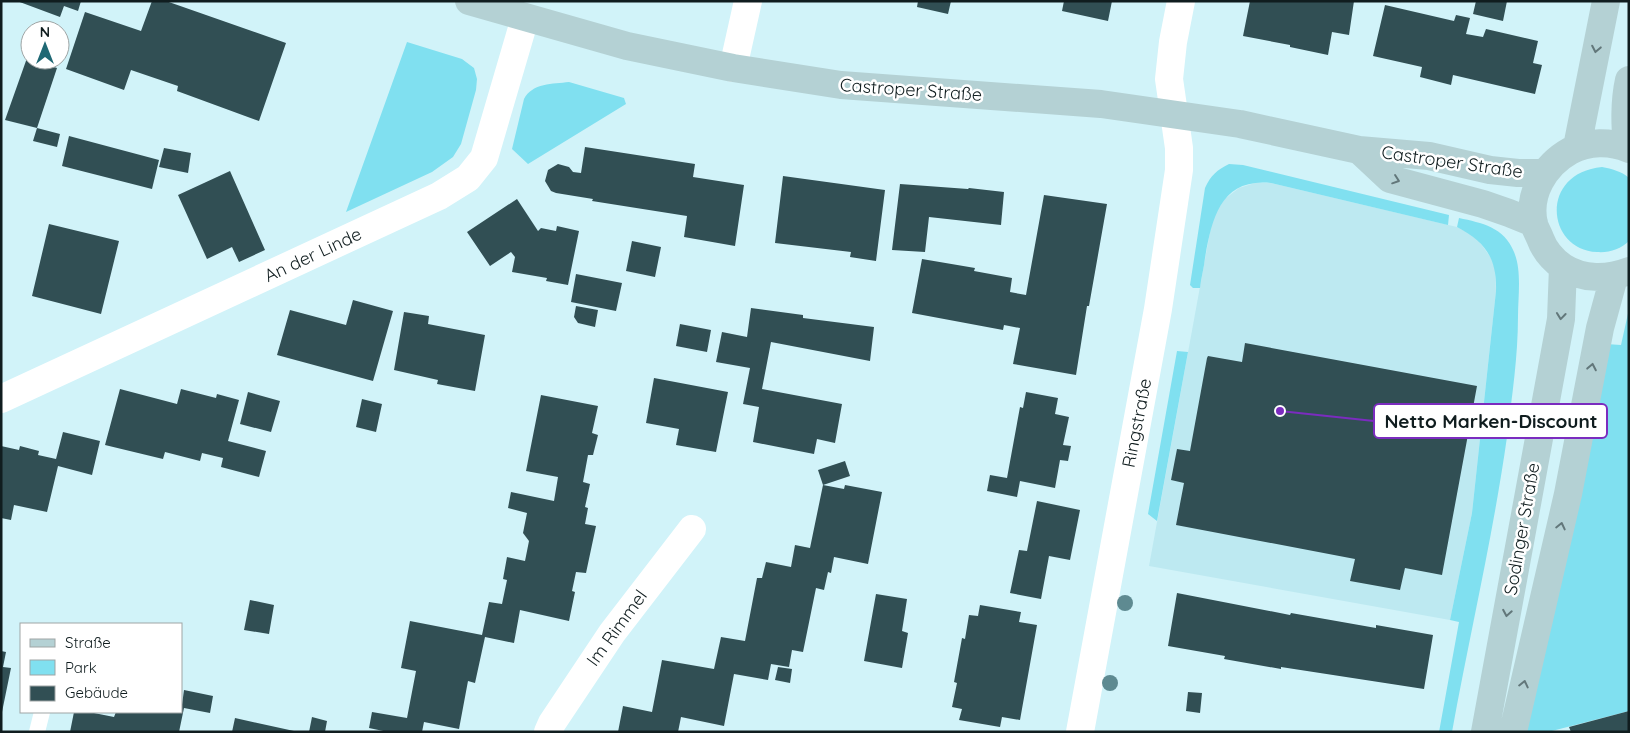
<svg xmlns="http://www.w3.org/2000/svg" width="1630" height="733" font-family="Quicksand,sans-serif">
	<style>
		.built { fill: #bde9f1 }
		.green { fill: #80e0f0 }
		.building { fill: #314f54 }
		.lines { fill: none; stroke-linecap: round; stroke-linejoin: round }
		.service { stroke: #fff; stroke-width: 16 }
		.minor { stroke: #fff; stroke-width: 28 }
		.secondary { stroke: #b4d1d4; stroke-width: 28 }
		.tree { fill: #5e8a91 }
		.oneway { stroke: #62777a }
		.labels { text-anchor: middle; stroke-width: 5; stroke-linejoin: round; paint-order: stroke }
		.street-label { font-size: 18px; fill: #101d1f; stroke: #fff }
		.leader { fill: none; stroke: #7b2cbf; stroke-width: 2 }
		.callout-dot { fill: #7b2cbf; stroke: #fff; stroke-width: 2 }
		.callout { fill: #fff; stroke: #7b2cbf; stroke-width: 2 }
		.callout-label { font-size: 19px; text-anchor: middle; font-weight: bold; fill: #101d1f }
	</style>
	<rect width="100%" height="100%" fill="#d1f3f9"/>
	<path class="built" d="M1255 183H1271L1457 227 1471 234 1479 241 1491 258 1495 269 1496 291 1472 513 1450 620 1149 566 1212 221 1219 206 1226 198 1239 188Z"/>
	<path class="green" d="M407 42 462 59 474 68 477 79 476 90 461 144 453 157 432 172 346 212Z
		M569 82 624 98 626 104 528 164 512 149 524 99C532 83 553 84 569 82Z
		M1229 164 1243 165 1449 215 1448 225 1271 183C1221 178 1212 218 1205 258 1204 268 1201 278 1200 288H1193L1190 285 1205 188C1211 175 1217 170 1229 164Z
		M1602 167C1612 169 1621 171 1629 178V241C1621 249 1609 253 1597 252 1546 250 1539 173 1602 167Z
		M1459 218C1482 223 1504 227 1514 252 1522 271 1518 296 1518 316 1518 357 1512 396 1507 437 1493 536 1470 633 1452 732H1439L1459 622 1450 620 1472 513 1496 291C1497 259 1486 242 1457 227Z
		M1629 309V711L1548 732H1519L1606 344 1621 345Z
		M1177 351 1188 352 1157 521 1148 514Z"/>
	<path class="building" d="M17 1H81L78 11 64 6 60 17Z
		M152 1H166L286 43 259 121 177 91 178 86 131 70 124 90 66 69 85 12 141 31Z
		M918 1H951L948 14 917 7Z
		M1064 1H1112L1108 21 1062 11Z
		M1250 1H1354L1349 35 1332 32 1328 55 1290 47V45L1243 36Z
		M1476 1H1507L1503 21 1473 14Z
		M1385 5 1454 21 1456 15 1470 18 1466 34 1483 37 1486 29 1538 41 1533 63 1542 65 1535 94 1453 75 1451 85 1420 77 1422 67 1373 56Z
		M27 58 57 68 37 128 5 120Z
		M37 128 60 134 57 147 33 141Z
		M69 136 159 160 152 189 62 166Z
		M585 147 695 164 693 177 744 185 735 246 684 237 687 216 592 201 593 199 556 193 551 191 545 181 548 170 558 164 569 167 573 172 581 173Z
		M164 148 191 153 188 173 159 167Z
		M230 171 265 250 239 262 232 247 207 259 178 195Z
		M783 176 885 190 876 261 850 257 851 252 775 243Z
		M900 184 968 189 969 188 1004 192 1001 225 929 217 925 252 892 250Z
		M1044 195 1107 204 1089 306H1087L1076 375 1013 364 1020 328 1004 325 1003 330 912 313 922 259 975 268 974 271 1012 278 1010 292 1026 295Z
		M517 199 538 231 541 228 556 231 557 226 579 231 568 285 546 281 547 278 512 272 515 257 511 252 490 266 467 232Z
		M49 224 119 241 101 314 32 296Z
		M632 241 661 247 655 277 626 271Z
		M576 274 622 283 616 311 571 302Z
		M353 300 393 311 373 381 277 355 290 310 346 325Z
		M576 306 598 310 595 327 578 323 574 317Z
		M751 308 803 315V318L874 327 870 361 771 342 762 389 842 404 835 443 817 439 814 454 753 442 759 407 743 404 750 368 716 362 722 332 747 337Z
		M404 312 429 316 428 324 485 335 475 391 437 384 438 380 394 370Z
		M680 324 711 330 707 352 676 346Z
		M1245 343 1477 386 1442 575 1405 568 1400 590 1350 581 1355 559 1176 525 1184 483 1171 480 1177 449 1190 451 1207 358 1208 356 1242 362Z
		M654 378 728 392 716 452 676 445 679 429 646 423Z
		M120 389 177 404 181 389 216 398 217 394 239 400 228 441 266 451 259 477 221 467 223 458 202 453 200 461 165 452 163 459 105 445Z
		M248 392 280 401 271 432 240 424Z
		M1026 392 1058 398 1055 414 1069 417 1063 445 1071 446 1068 461 1060 460 1055 488 1020 481 1017 497 987 491 990 475 1007 478 1020 407 1023 408Z
		M541 395 598 406 592 433 598 435 593 455H588L583 482 590 484 585 507 588 508 585 524 596 526 586 573 576 572 572 591 575 592 569 621 520 610 514 643 485 637 475 683 468 681 459 729 424 722 422 732H388L369 728 372 712 407 718 416 671 401 668 410 621 482 635 489 602 502 604 507 580 503 579 507 557 525 561 529 541 523 533 527 513 508 508 511 492 554 501 558 477 526 471Z
		M362 399 382 404 376 432 356 427Z
		M63 432 100 441 92 475 58 466 47 512 14 505 11 520 1 518V446L19 450 20 446 39 451 38 455 56 459Z
		M845 461 850 476 823 485 818 470Z
		M823 485 844 489 845 485 882 492 868 564 834 557 831 573 828 572 824 590 816 588 803 652 792 650 789 667 771 664 768 680 734 674 724 726 681 717 678 732H618L623 706 652 712 662 660 714 669 721 637 745 641 757 578H762L766 562 791 567 795 545 810 548Z
		M1037 501 1080 510 1070 560 1049 556 1041 599 1010 593 1019 550 1027 551Z
		M1177 593 1290 615 1291 613 1376 628V625L1433 635 1424 689 1281 667V669L1224 659 1225 656 1168 646Z
		M876 594 907 599 902 631 908 633 902 668 864 661Z
		M250 600 274 605 269 634 244 630Z
		M980 605 1021 612 1019 622 1037 625 1020 720 1002 717 1000 727 959 720 962 709 952 707 957 683 954 682 962 638 965 639 969 615 978 616Z
		M1 651 6 652 3 667 11 668 2 712Z
		M778 667 792 669 790 683 775 680Z
		M184 690 213 696 210 713 184 708 179 732H70L74 712H89L114 717 116 712H181Z
		M1188 692 1202 693 1200 713 1186 711Z
		M1629 711V732H1571L1569 727Z
		M312 717 327 721 325 732H309Z
		M235 718 294 731V732H232Z"/>
	<g class="lines">
		<path class="service" d="M37 732 42 712"/>
		<path class="minor" d="M733 68 748 1
			M1 399 439 196 468 178 484 158 525 18
			M548 732 552 723 612 633 692 529
			M1080 732 1158 309 1179 170V148L1169 79 1173 42 1181 1"/>
		<path class="secondary" d="M469 1 627 46 733 68 841 85 1101 104 1240 124 1359 150 1429 156 1490 170 1518 173H1544
			M1577 147 1606 1
			M1627 148C1625 125 1624 103 1629 80
			M1629 149C1611 141 1588 141 1570 151 1545 165 1527 194 1534 224 1535 228 1538 233 1540 238 1544 249 1553 260 1563 267 1583 280 1608 279 1629 271
			M1359 150 1390 179 1483 204 1509 213 1534 223
			M1485 732 1561 319 1563 267
			M1513 732 1568 494 1600 328 1614 277"/>
	</g>
	<g class="tree">
		<circle cx="1125" cy="603" r="8"/>
		<circle cx="1110" cy="683" r="8"/>
	</g>
	<defs><path id="oneway-chevron" d="M-2-3.5L2.5 0L-2 3.5" fill="none" stroke-width="1.6" stroke-linecap="round" stroke-linejoin="round" transform="scale(1.25)"/></defs>
	<g class="oneway">
		<use href="#oneway-chevron" transform="translate(1596 49) rotate(101)"/>
		<use href="#oneway-chevron" transform="translate(1396 180) rotate(19)"/>
		<use href="#oneway-chevron" transform="translate(1561 316) rotate(96)"/>
		<use href="#oneway-chevron" transform="translate(1592 367) rotate(-79)"/>
		<use href="#oneway-chevron" transform="translate(1561 526) rotate(-77)"/>
		<use href="#oneway-chevron" transform="translate(1507 613) rotate(100)"/>
		<use href="#oneway-chevron" transform="translate(1524 684) rotate(-77)"/>
	</g>
	<g class="labels">
		<g class="street-label">
			<text transform="translate(911 90) rotate(4)" y="6">Castroper Straße</text>
			<text transform="translate(1452 162) rotate(8)" y="6">Castroper Straße</text>
			<text transform="translate(313 255) rotate(-25)" y="6">An der Linde</text>
			<text transform="translate(1137 423) rotate(-79)" y="6">Ringstraße</text>
			<text transform="translate(1522 529) rotate(-80)" y="6">Sodinger Straße</text>
			<text transform="translate(617 628) rotate(-54)" y="6">Im Rimmel</text>
		</g>
	</g>
	<path class="leader" d="M1280 411L1374 421"/>
	<circle class="callout-dot" cx="1280" cy="411" r="5"/>
	<rect class="callout" x="1374" y="404" width="233" height="34" rx="5"/>
	<g class="callout-label">
		<text x="1491" y="428">Netto Marken-Discount</text>
	</g>
	<rect width="1630" height="733" fill="none" stroke="#101d1f" stroke-width="5"/>
	<rect x="20" y="623" width="162" height="90" fill="#ffffff" stroke="#9fa5a5"/>
	<rect x="30" y="639" width="25" height="8" fill="#b4d1d4" stroke="#9fa5a5"/>
	<text x="65" y="648" font-size="15" fill="#101d1f">Straße</text>
	<rect x="30" y="660" width="25" height="15" fill="#80e0f0" stroke="#9fa5a5"/>
	<text x="65" y="673" font-size="15" fill="#101d1f">Park</text>
	<rect x="30" y="686" width="25" height="15" fill="#314f54" stroke="#9fa5a5"/>
	<text x="65" y="698" font-size="15" fill="#101d1f">Gebäude</text>
	<g transform="translate(45 45)"><circle r="24" fill="#ffffff" stroke="#9fa5a5"/>
	<path d="M0-4L9 19L0 12L-9 19Z" fill="#1f6874"/>
	<text y="-8" font-size="14" font-weight="bold" text-anchor="middle" fill="#101d1f">N</text>
	</g>
</svg>
